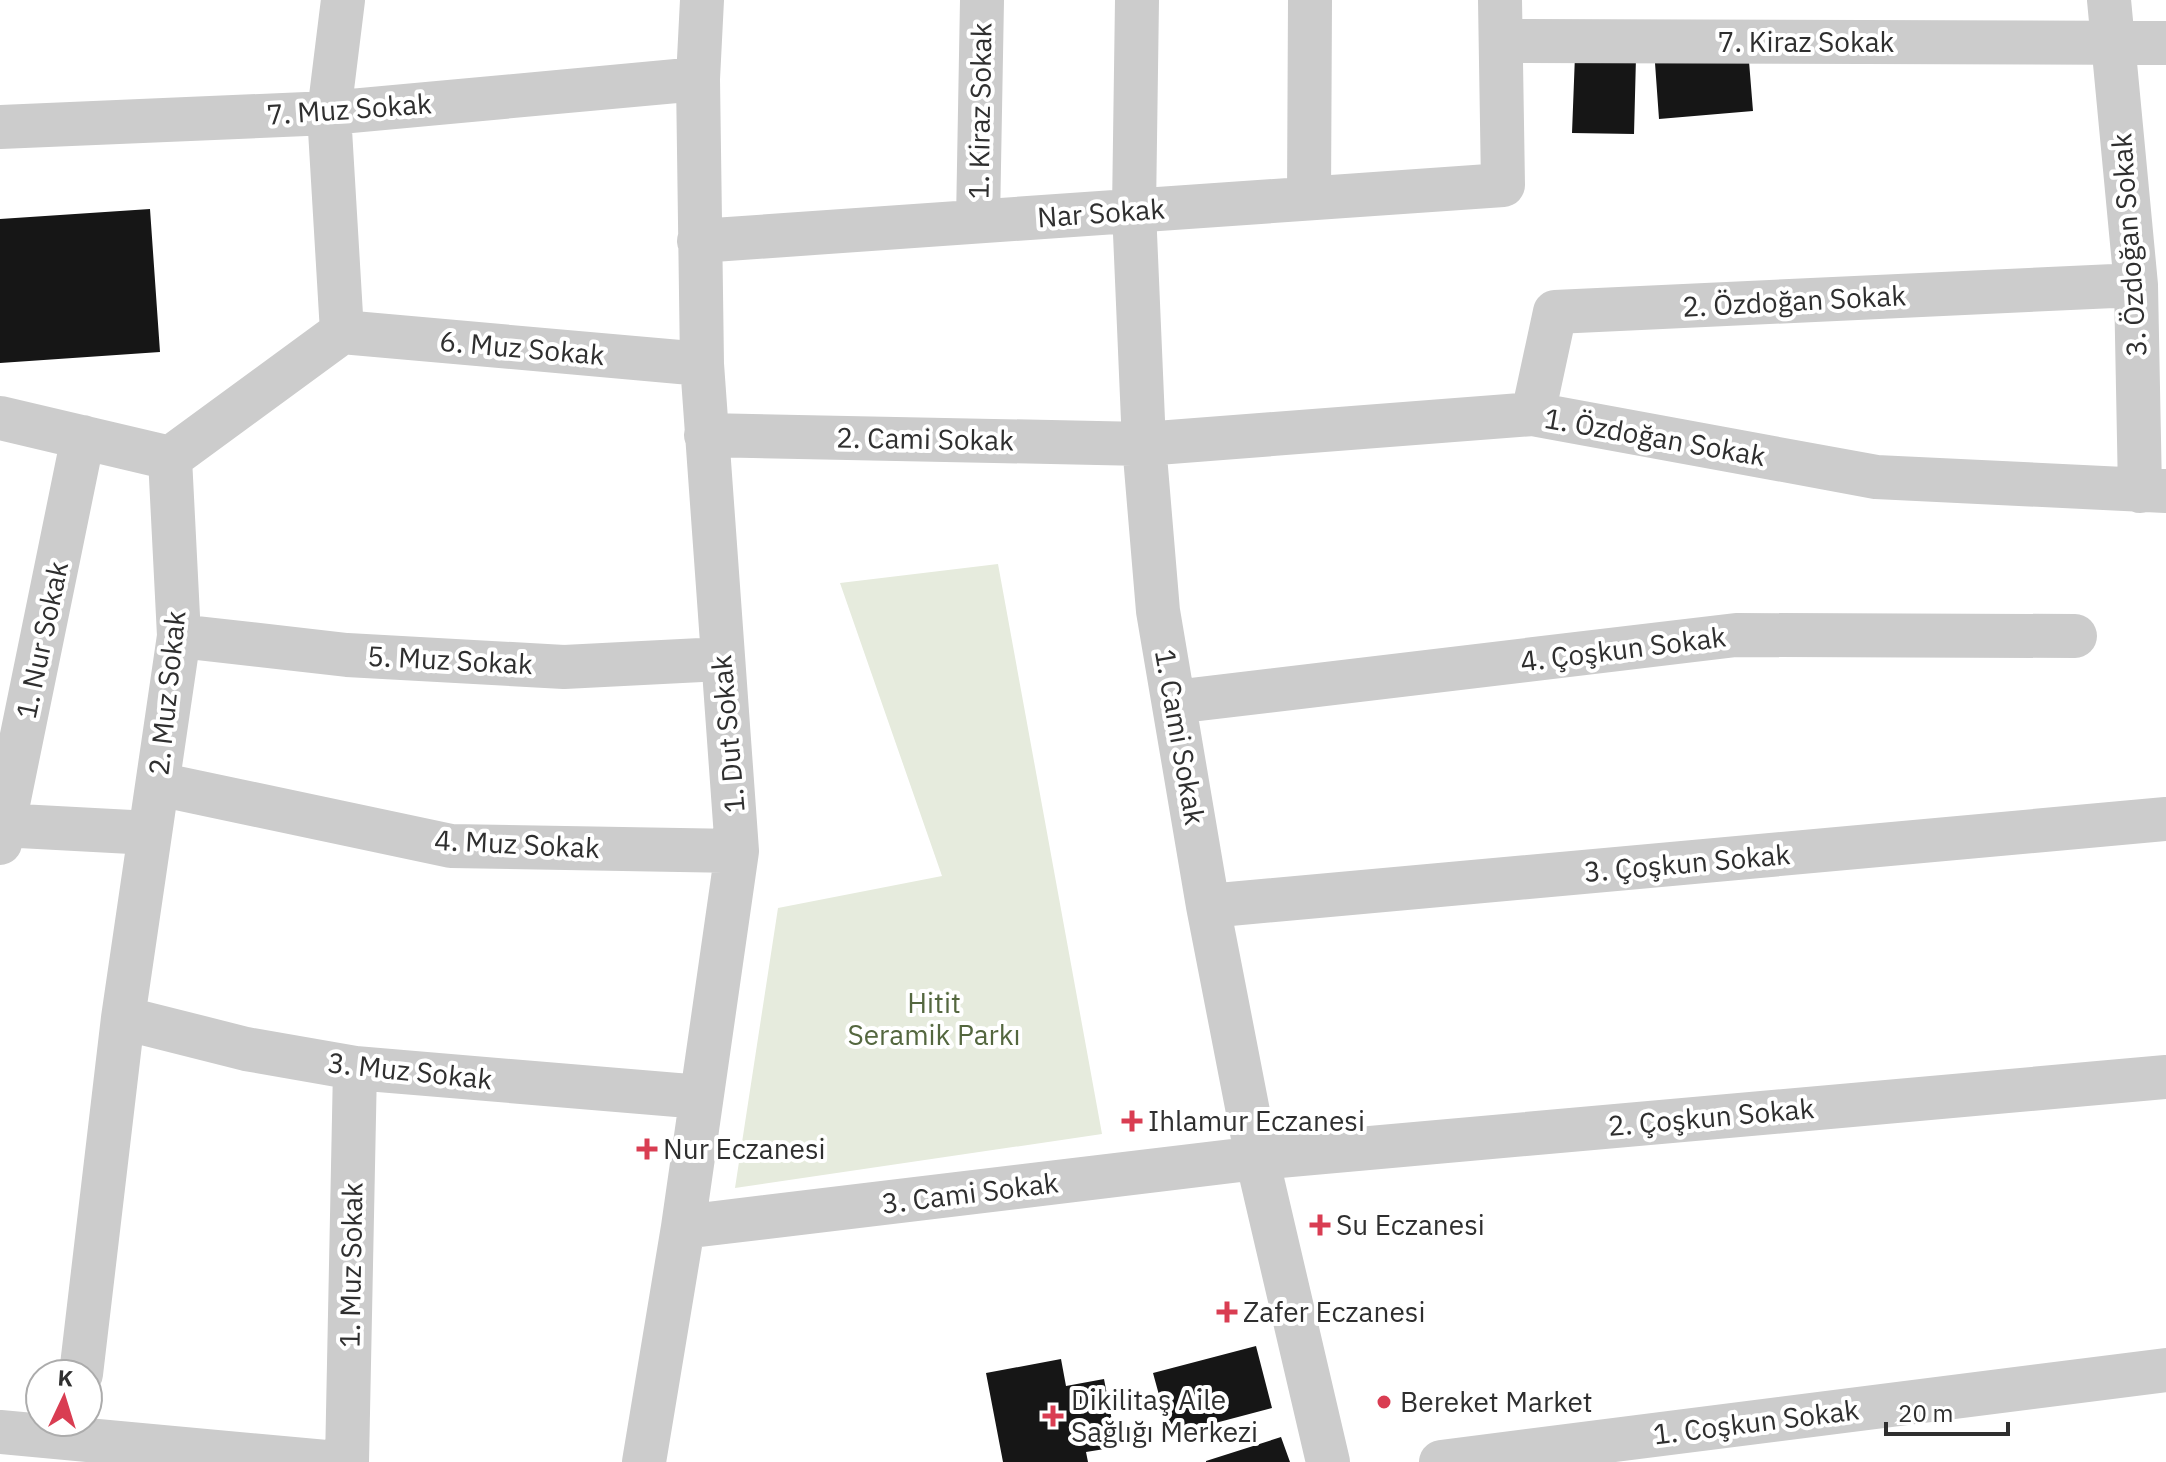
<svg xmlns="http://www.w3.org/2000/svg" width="2166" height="1462" font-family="'IBM Plex Sans',sans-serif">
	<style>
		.green { fill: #e6ebdd }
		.building { fill: #161616 }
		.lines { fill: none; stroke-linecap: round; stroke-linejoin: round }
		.minor { stroke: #ccc; stroke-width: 44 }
		.poi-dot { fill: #d93d52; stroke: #fff; stroke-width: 3 }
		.labels { text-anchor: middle; stroke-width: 8; stroke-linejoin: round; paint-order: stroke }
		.street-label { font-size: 28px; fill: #2f2f2f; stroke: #fff }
		.park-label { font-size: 28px; fill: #54673f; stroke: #fff }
		.poi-label { font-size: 28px; fill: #2f2f2f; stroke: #fff; text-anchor: start }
	</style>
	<rect width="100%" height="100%" fill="#fff"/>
	<path class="green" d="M998 564 1102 1134 735 1188 778 908 942 876 840 583Z"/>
	<path class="building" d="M1748 49 1753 111 1659 119 1655 63Z
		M1575 55 1636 57 1634 134 1572 133Z
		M150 209 160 352 0 363V219Z
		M1256 1346 1272 1408 1170 1435 1153 1373Z
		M1061 1359 1066 1386 1104 1379 1117 1447 1086 1452 1088 1462H1003L986 1373Z
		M1281 1437 1290 1462H1206V1461Z"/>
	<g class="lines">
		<path class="minor" d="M1137 0 1134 210 1144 444 1158 611 1208 906 1257 1158 1328 1462
			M2109 0 2136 285 2140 491
			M1501 41 2166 43
			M0 127 329 113 698 79
			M1309 198 1310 0
			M978 221 982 0
			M699 241 1503 185 1500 0
			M342 332 702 364
			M1533 414 1555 312 2136 285
			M0 418 170 458
			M706 435 1144 444 1533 414 1876 477 2166 491
			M179 636 347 655 564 667 721 659
			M1174 702 1736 635 2075 636
			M158 784 451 846 737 851
			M0 825 150 833
			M0 843 83 437
			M1208 906 2166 819
			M123 1018 246 1049 355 1068 701 1097
			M683 1227 1257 1158 2166 1077
			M81 1374 123 1018 179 636 170 458 342 332 329 113 343 0
			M0 1432 326 1462
			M347 1462 355 1068
			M644 1462 683 1227 737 851 702 364 698 79 702 0
			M1441 1462 2166 1370"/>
	</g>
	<g class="poi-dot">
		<path d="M1128 1109h8v8h8v8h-8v8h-8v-8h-8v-8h8z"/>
		<path d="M643 1137h8v8h8v8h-8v8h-8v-8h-8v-8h8z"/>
		<path d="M1316 1213h8v8h8v8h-8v8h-8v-8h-8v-8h8z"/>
		<path d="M1223 1300h8v8h8v8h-8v8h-8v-8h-8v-8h8z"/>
		<circle cx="1384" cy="1402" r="8"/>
		<path d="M1049 1404h8v8h8v8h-8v8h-8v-8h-8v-8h8z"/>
	</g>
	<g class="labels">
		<g class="street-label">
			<text x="1806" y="52">7. Kiraz Sokak</text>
			<text transform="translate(349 109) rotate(-4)" y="10">7. Muz Sokak</text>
			<text transform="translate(980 111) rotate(-89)" y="10">1. Kiraz Sokak</text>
			<text transform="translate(1101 213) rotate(-4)" y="10">Nar Sokak</text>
			<text transform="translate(2129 245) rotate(-94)" y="10">3. Özdoğan Sokak</text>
			<text transform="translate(1794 301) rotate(-3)" y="10">2. Özdoğan Sokak</text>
			<text transform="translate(522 348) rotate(5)" y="10">6. Muz Sokak</text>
			<text transform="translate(1655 437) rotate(10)" y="10">1. Özdoğan Sokak</text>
			<text transform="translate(925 439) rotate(1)" y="10">2. Cami Sokak</text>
			<text transform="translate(42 640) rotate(-78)" y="10">1. Nur Sokak</text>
			<text transform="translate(1623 649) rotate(-7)" y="10">4. Çoşkun Sokak</text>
			<text transform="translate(450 660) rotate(3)" y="10">5. Muz Sokak</text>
			<text transform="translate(167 693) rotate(-84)" y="10">2. Muz Sokak</text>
			<text transform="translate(728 734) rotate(-95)" y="10">1. Dut Sokak</text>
			<text transform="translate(1180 737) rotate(80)" y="10">1. Cami Sokak</text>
			<text transform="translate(517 844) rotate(3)" y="10">4. Muz Sokak</text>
			<text transform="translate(1687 863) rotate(-5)" y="10">3. Çoşkun Sokak</text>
			<text transform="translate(410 1071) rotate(6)" y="10">3. Muz Sokak</text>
			<text transform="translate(1711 1117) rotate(-5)" y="10">2. Çoşkun Sokak</text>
			<text transform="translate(970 1193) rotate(-7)" y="10">3. Cami Sokak</text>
			<text transform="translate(351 1265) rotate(-89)" y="10">1. Muz Sokak</text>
			<text transform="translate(1756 1422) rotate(-7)" y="10">1. Coşkun Sokak</text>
		</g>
		<g class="park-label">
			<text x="934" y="1013">Hitit<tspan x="934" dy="32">Seramik Parkı</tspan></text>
		</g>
		<g class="poi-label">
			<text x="1148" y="1131">Ihlamur Eczanesi</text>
			<text x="663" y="1159">Nur Eczanesi</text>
			<text x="1336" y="1235">Su Eczanesi</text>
			<text x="1243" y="1322">Zafer Eczanesi</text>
			<text x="1071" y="1410">Dikilitaş Aile<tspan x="1071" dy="32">Sağlığı Merkezi</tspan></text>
			<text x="1400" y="1412">Bereket Market</text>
		</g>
	</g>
	<g transform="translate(64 1398) rotate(4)"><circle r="38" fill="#ffffff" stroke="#acacac" stroke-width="2"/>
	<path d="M0-6L14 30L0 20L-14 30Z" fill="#d93d52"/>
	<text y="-12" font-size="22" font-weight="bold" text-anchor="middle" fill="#2f2f2f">K</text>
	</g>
	<path d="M1886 1422v12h122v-12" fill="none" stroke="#2f2f2f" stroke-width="4"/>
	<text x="1898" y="1422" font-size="24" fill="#2f2f2f" stroke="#ffffff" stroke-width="6" paint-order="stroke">20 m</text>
</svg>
